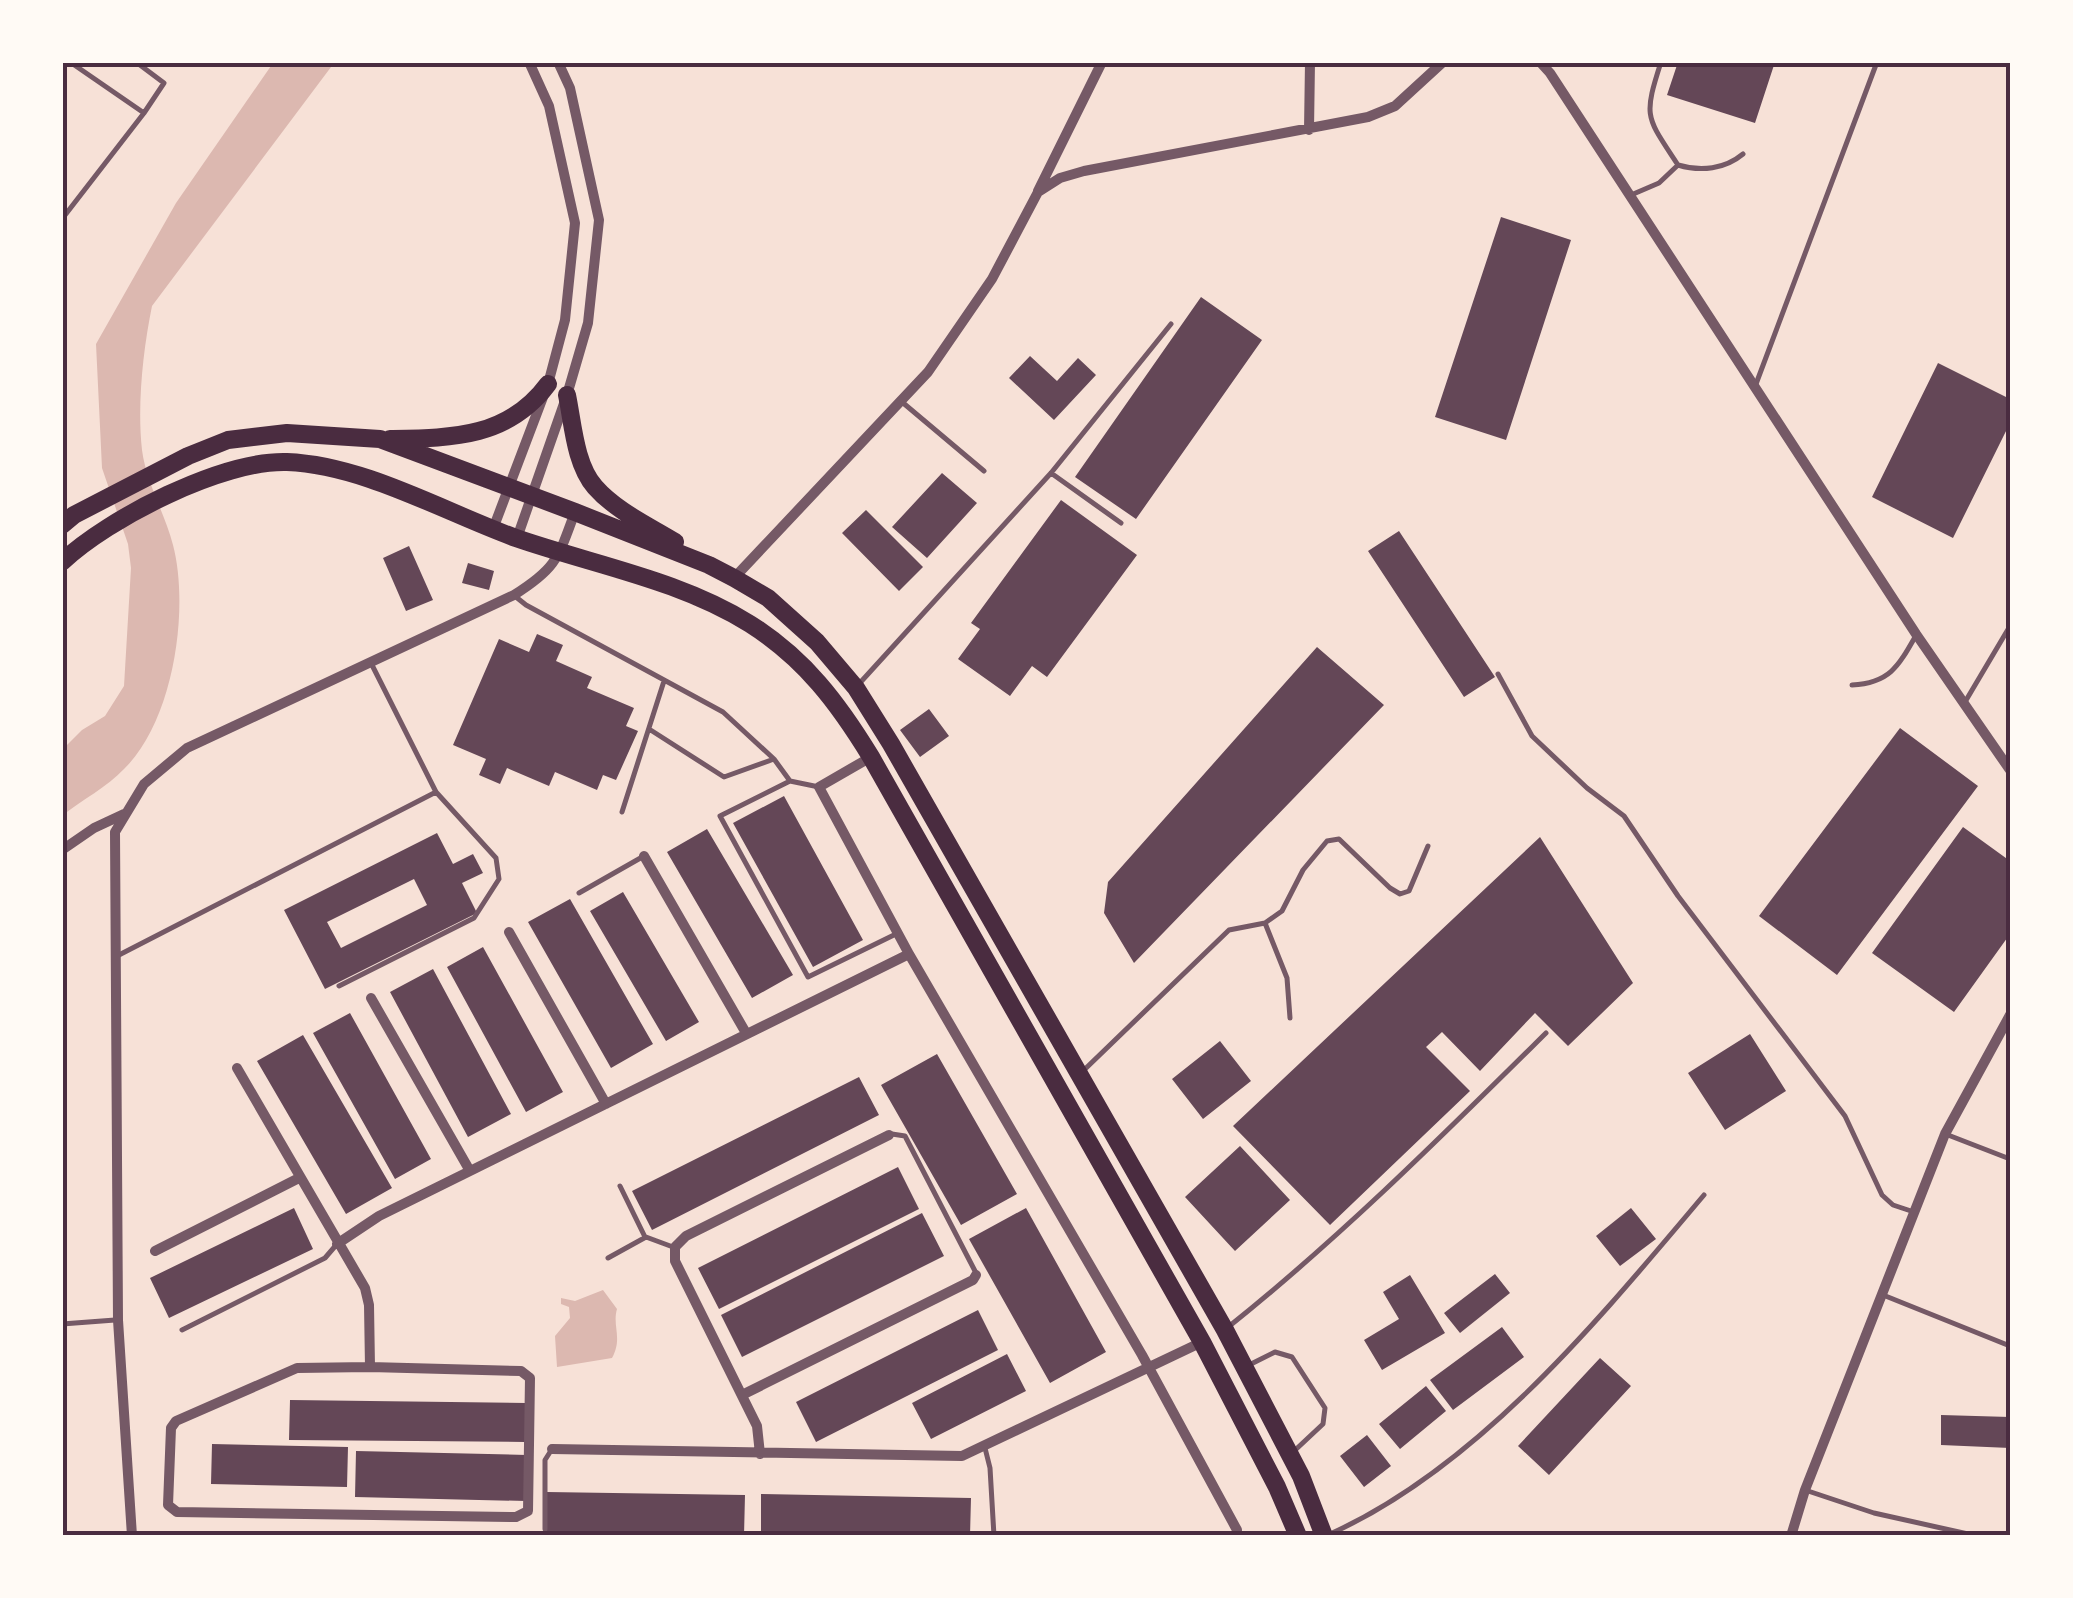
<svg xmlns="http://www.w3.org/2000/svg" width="2073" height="1598" font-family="Commissioner,sans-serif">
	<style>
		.water { fill: #dcb8b0 }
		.building { fill: #644757; fill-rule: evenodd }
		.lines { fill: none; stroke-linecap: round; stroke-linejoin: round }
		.service { stroke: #755966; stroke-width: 5 }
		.minor { stroke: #755966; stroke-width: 10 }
		.primary { stroke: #4a2c40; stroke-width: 18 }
		.neatline { fill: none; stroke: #4a2c40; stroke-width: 4 }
	</style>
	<rect width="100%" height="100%" fill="#f7e1d7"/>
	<path class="water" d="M273 63H334L152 306C143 350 137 405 142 450 146 482 165 514 173 545 190 610 173 722 124 769 107 787 82 800 63 815L62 750 82 730 105 716 124 686 131 568 128 544 102 468 96 344 176 203Z
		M603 1290 617 1309C612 1326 623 1338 612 1358L557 1367 555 1336 570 1318 569 1307 561 1304V1298L575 1301Z"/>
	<path class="building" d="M1678 62H1775L1755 123 1667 95Z
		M1501 217 1571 240 1506 440 1435 417Z
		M1201 297 1262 340 1136 519 1075 477Z
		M1030 356 1057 381 1078 358 1096 375 1054 420 1009 378Z
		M1938 363 2010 399V423L1953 538 1872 497Z
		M942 473 977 503 927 558 892 527Z
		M1061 500 1137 555 1047 677 1032 666 1010 696 958 659 980 629 971 623Z
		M866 510 923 567 899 591 842 533Z
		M1399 531 1495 677 1464 697 1368 551Z
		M409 546 433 600 406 611 383 558Z
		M468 563 494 571 489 590 462 583Z
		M537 634 563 645 556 661 592 677 587 688 634 708 626 726 638 731 616 780 603 775 597 790 555 772 549 786 507 768 500 784 479 775 486 759 453 745 499 639 529 652Z
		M1317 647 1384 705 1134 963 1104 913 1108 882Z
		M929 709 949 736 920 757 900 730Z
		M1900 728 1978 786 1837 975 1759 916Z
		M784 796 863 940 813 967 733 823Z
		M1963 827 2010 861V934L1954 1012 1872 953Z
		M707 829 793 975 752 998 667 852Z
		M437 833 453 864 473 854 483 873 462 883 477 913 325 989 284 910ZM414 879 427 905 341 948 327 922Z
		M1540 837 1633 983 1568 1046 1535 1013 1480 1071 1442 1032 1426 1047 1470 1091 1330 1225 1233 1126Z
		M623 892 699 1022 666 1041 590 911Z
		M570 899 653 1044 611 1068 528 922Z
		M483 947 563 1092 526 1112 447 967Z
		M433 969 511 1114 468 1137 390 992Z
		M350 1013 431 1159 395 1179 313 1033Z
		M1750 1034 1786 1091 1725 1130 1688 1073Z
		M303 1035 392 1188 346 1214 257 1061Z
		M1220 1041 1251 1081 1203 1119 1172 1079Z
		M937 1054 1017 1194 961 1225 881 1085Z
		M859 1077 879 1115 652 1230 632 1191Z
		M1240 1146 1290 1200 1235 1251 1185 1197Z
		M898 1167 919 1209 719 1309 698 1268Z
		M294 1208 313 1249 169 1318 150 1278Z
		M1026 1208 1106 1352 1050 1383 969 1239Z
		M1631 1208 1656 1239 1620 1266 1596 1236Z
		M922 1213 944 1256 742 1357 721 1315Z
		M1495 1274 1510 1293 1460 1333 1444 1313Z
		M1410 1275 1445 1333 1382 1370 1364 1340 1399 1319 1383 1292Z
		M978 1310 998 1350 816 1442 796 1402Z
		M1502 1327 1524 1357 1453 1410 1430 1380Z
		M1007 1354 1026 1391 931 1439 912 1403Z
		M1600 1358 1631 1386 1549 1475 1518 1446Z
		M1426 1386 1446 1411 1400 1449 1379 1424Z
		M290 1400 526 1403 525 1442 289 1440Z
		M1941 1415 2010 1417V1448L1941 1445Z
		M1367 1435 1391 1466 1364 1487 1340 1456Z
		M212 1444 348 1447 347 1487 211 1484Z
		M356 1451 527 1455 526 1501 355 1497Z
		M547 1492 745 1495 744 1536 546 1534Z
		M761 1494 971 1498 970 1536H761Z"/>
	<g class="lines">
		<path class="service" d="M136 62 164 83 144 113
			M1661 62C1643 118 1646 116 1678 165 1701 172 1725 169 1743 154
			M1631 195 1659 183 1678 165
			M62 219 144 113 70 62
			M1756 384 1877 62
			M902 402 984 471
			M62 439V456
			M1051 473 1121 523
			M516 597 526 605 723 712 774 759 790 781 819 787
			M1498 674 1532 736 1587 788 1624 816 1678 896 1845 1116 1882 1195 1893 1205 1914 1212
			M858 685 1051 473 1171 324
			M1852 685C1889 683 1898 667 1915 637
			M1965 702 2010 626
			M649 729 724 777 774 759
			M790 781 720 816 808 977 898 933
			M622 812 664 681
			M579 893 644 856
			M1265 923 1287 978 1290 1018
			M117 956 436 792
			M339 986 474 918 499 879 496 858 436 792 372 665
			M1083 1071 1229 930 1265 923 1282 911 1303 870 1327 841 1339 839 1390 888 1400 894 1409 891 1428 846
			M892 1134 905 1136 976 1273
			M1948 1135 2010 1159
			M620 1186 645 1237
			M608 1258 646 1237 673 1247
			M1883 1295 2010 1346
			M62 1324 115 1320
			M1227 1328C1341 1237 1443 1135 1546 1033
			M182 1330 325 1258 337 1244
			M1247 1366 1275 1352 1292 1357 1325 1408 1323 1424 1292 1453
			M985 1448 990 1468 994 1536
			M1805 1490 1874 1513 1977 1536
			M545 1529V1460L552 1449
			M1330 1534C1479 1467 1600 1318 1704 1195"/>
		<path class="minor" d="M1540 62 1550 73 1916 634 2010 770
			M1309 130 1310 62
			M1038 191 1102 62
			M493 529 548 384 565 320 575 223 549 106 529 62
			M517 538 567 395 588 323 599 220 570 88 558 62
			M734 578 928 372 992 279 1038 192 1060 178 1084 171 1368 117 1395 106 1443 62
			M62 850 94 828 124 814
			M644 856 746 1033
			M509 932 606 1104
			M909 954 1142 1355 1237 1530
			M371 998 470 1171
			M237 1068 365 1288 369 1305 370 1367
			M337 1244 379 1216 909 954 819 787 871 757
			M155 1251 299 1178
			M370 1367 521 1371 530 1378 528 1511 516 1517 177 1512 168 1505 171 1428 176 1421 297 1368Z
			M744 1394 973 1280 976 1275
			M552 1449 962 1456 1202 1342
			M760 1454 757 1426 675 1261V1247L686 1236 889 1135
			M132 1536 118 1320 115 832 144 784 187 748 514 595C557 568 558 558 575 512
			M1791 1536 1805 1490 1945 1134 2010 1015"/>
		<path class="primary" d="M567 395C573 424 575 464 595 487 616 511 649 526 675 542
			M390 439C452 438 508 438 548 384
			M62 525 74 515 188 456 228 440 287 433 380 439 575 512 709 565 734 578 768 598 817 642 856 688 891 744 1225 1330 1301 1476 1324 1536
			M62 562C109 518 222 460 287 462 364 465 444 512 516 538 594 565 680 580 750 624 805 659 838 703 871 757L1202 1342 1277 1487 1298 1536"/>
	</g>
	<rect width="2073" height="1598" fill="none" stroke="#fffaf5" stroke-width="130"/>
	<rect x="65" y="65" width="1943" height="1468" class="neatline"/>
</svg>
